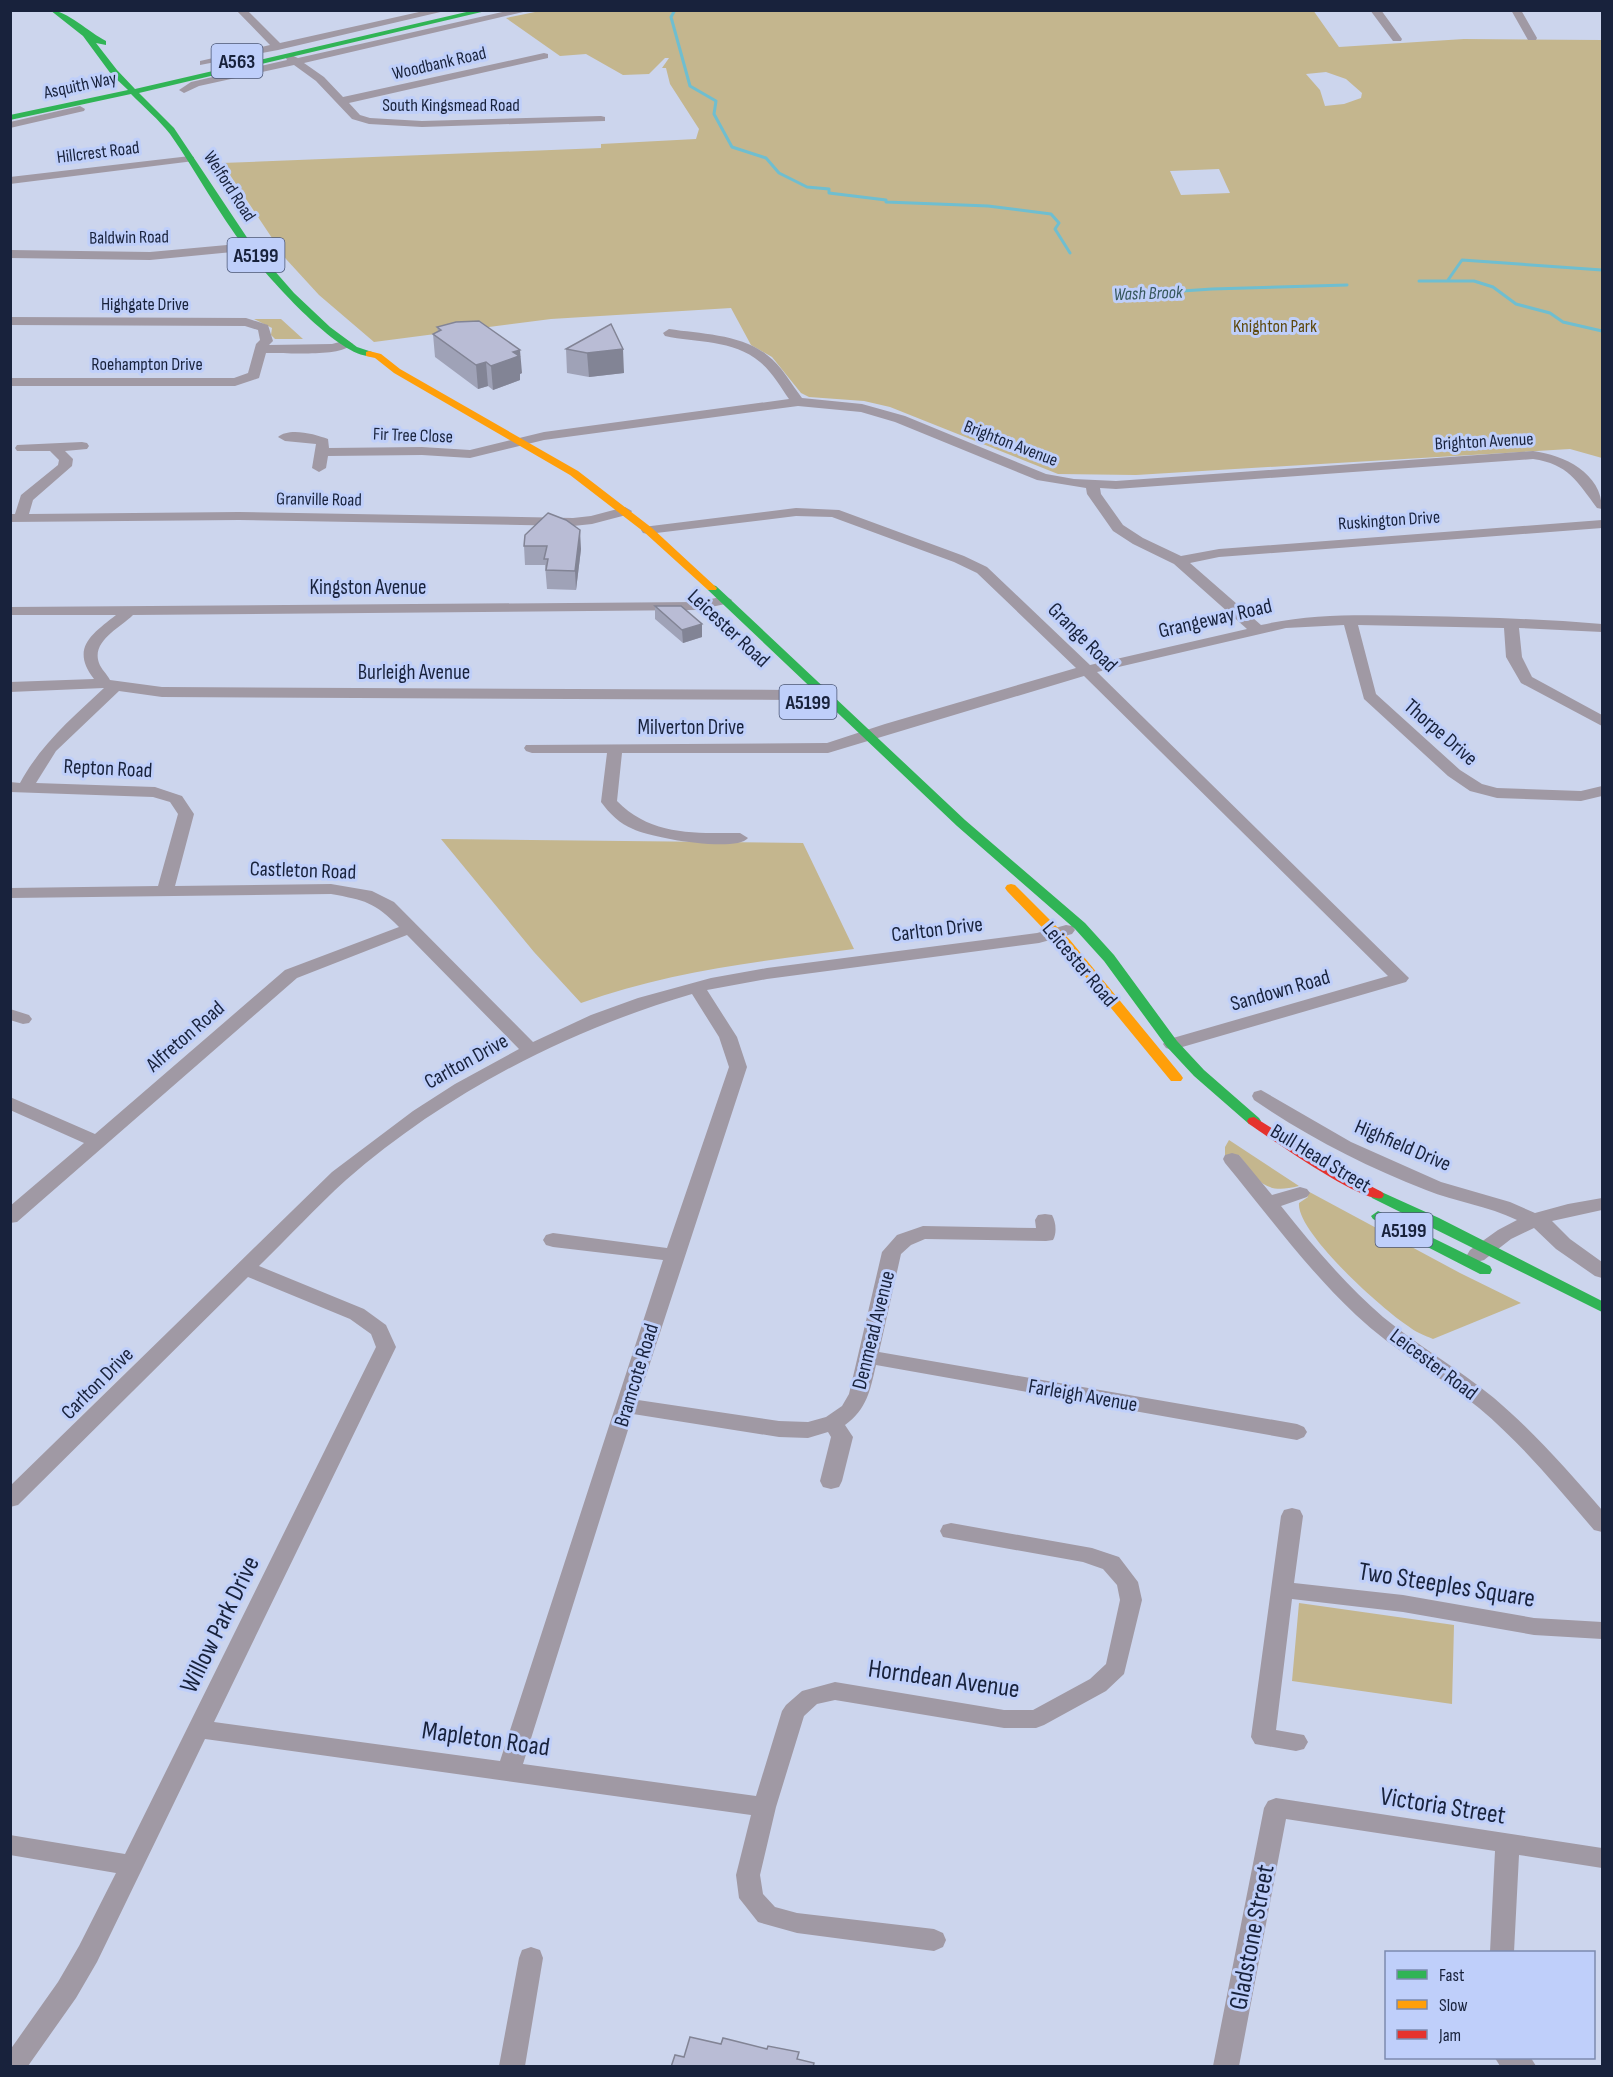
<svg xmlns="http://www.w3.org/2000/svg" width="1613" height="2077" font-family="'Sofia Sans Condensed',sans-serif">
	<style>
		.green { fill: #c4b68e; fill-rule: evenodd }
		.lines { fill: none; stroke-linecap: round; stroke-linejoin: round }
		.stream { stroke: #6fbed0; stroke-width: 3 }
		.street { fill: #a099a4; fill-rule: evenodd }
		.fast { fill: #30b455; fill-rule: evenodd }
		.slow { fill: #ff9f0a; fill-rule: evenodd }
		.jam { fill: #e5322d; fill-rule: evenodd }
		.wall { fill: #9fa2b7 }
		.shaded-wall { fill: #828495 }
		.building { fill: #b9bcd5; stroke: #828495; stroke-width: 1.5 }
		.labels { text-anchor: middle; stroke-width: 6; stroke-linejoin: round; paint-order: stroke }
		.far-street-label { font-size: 18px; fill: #18223c; stroke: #bfcffa }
		.far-water-label { font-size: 18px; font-style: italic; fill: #36575c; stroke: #bfcffa }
		.far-park-label { font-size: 18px; fill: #5e490e; stroke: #bfcffa }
		.shield { fill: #bfcffa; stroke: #4a5675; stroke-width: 1.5 }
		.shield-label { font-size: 20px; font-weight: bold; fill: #18223c }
		.street-label { font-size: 21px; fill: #18223c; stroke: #bfcffa }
		.near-street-label { font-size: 26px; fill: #18223c; stroke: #bfcffa }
	</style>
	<rect width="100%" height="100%" fill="#ccd5ed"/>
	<path class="green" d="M1313 10 1339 47 1464 39 1602 40V458L1570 449 1136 475 1058 474 890 407 864 401 809 397 801 393 772 357 751 345 731 308 551 319 374 342 319 295 286 259 222 163 601 148V144L696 139 699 129 670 84 666 68H662L669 58H665L649 74 623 75 586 54 560 56 506 18 540 11ZM1326 72 1346 79 1362 93 1361 98 1344 104 1325 106 1320 90 1306 74ZM1219 169 1230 193 1181 195 1170 171Z
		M254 319H281L303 339H275L271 335 272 328Z
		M441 839 803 843 854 949C762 961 669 971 581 1003L534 952Z
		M1229 1140 1299 1186C1263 1195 1259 1181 1239 1155L1225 1159V1147Z
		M1302 1188 1460 1273 1521 1303 1433 1339C1424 1335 1415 1332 1408 1326 1383 1310 1296 1232 1299 1203L1308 1197Z
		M1299 1603 1454 1625 1452 1704 1292 1681Z"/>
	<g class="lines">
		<path class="stream" d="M675 10 671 17 690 86 716 101 714 114 732 147 766 158 779 173 807 187 829 189V193L886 200V202L988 206 1051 214 1059 223 1055 229 1070 253
			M1448 280 1462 260 1602 270
			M1419 281H1474L1493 287 1516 304 1550 313 1563 322 1602 331
			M1123 295 1212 289 1347 285"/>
		<path class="street" d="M236 10H247L280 43 428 10H449L278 50 200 65V61L270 45Z
			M511 10H532L304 63 324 77 343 97 544 53 548 54V58L349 103 360 115 370 118 422 121 601 116 605 117V121L422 127 369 124 352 119 316 81 294 65 199 86 184 93 179 90 191 82 287 60 286 58 291 55 298 58Z
			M1370 10H1381L1402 39 1401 41H1393Z
			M1511 10H1521L1537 38 1536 40H1528Z
			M80 106 85 109 84 111 10 128V122Z
			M190 156 194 157V161L10 184V177Z
			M249 243 255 247 253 250 150 260 10 258V250L150 252Z
			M10 317 246 318 268 325 273 341 269 345 332 344 347 340 353 344C338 358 287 352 266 353L259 378 235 386H10V378H234L248 373 256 344 260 340 258 330 245 326 10 325Z
			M669 329C701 334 741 334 767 355 782 366 791 384 802 398L862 404 905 416 1046 474 1074 479 1116 481 1533 451C1564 455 1602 473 1602 509L1597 508C1577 481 1568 464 1533 459L1116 489 1100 488 1101 494 1123 525 1143 538 1181 556 1219 549 1602 520V528L1219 557 1190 563 1261 625C1312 613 1367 615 1420 616 1481 617 1542 619 1602 624V632L1519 628 1522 657 1532 677 1602 715V726L1521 683 1506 657 1504 628 1358 625 1376 694 1460 770 1482 784 1497 788 1581 791 1602 786V796L1581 801 1497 798 1470 791 1448 776 1364 699 1344 625 1286 628 1097 672 1409 978 1406 982 1172 1050 1166 1048 1163 1044 1166 1040 1388 976 1084 676 828 753H622L617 801C651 836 695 833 740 833L748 838C736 853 651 838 633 829 620 824 609 813 601 802L607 753H532L526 751 524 748 526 745 827 743 885 724 1076 668 977 573 954 562 832 517 796 516 648 534 643 533 641 530 643 527 796 508 839 510 964 556 987 567 1090 665 1247 629 1174 564 1133 544 1113 531 1087 494 1086 488 1037 480 895 422 861 412 798 406 544 440 470 458 422 455 328 456 326 468 319 472 312 468 316 444 285 441 278 437C289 427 315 434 328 439L329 448 422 447 470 450 544 432 789 399C780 386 772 372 760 362 733 339 696 343 665 336L663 333Z
			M82 442 87 443 89 446 87 449 65 451 73 459 72 466 33 500 29 514 239 512 573 518 591 516 625 507 632 511 630 514 592 524 573 526 239 520 10 522V514H15L21 495 58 465 59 460 50 451H17L15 448 17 445Z
			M725 596 732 600 730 603 697 610 133 615C120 628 91 641 99 663 101 669 107 674 110 680L162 687 791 690 818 683 823 685 826 688 823 691 791 700 162 697 119 691 56 751 36 783 155 787 182 796 194 814 175 886 331 884 372 891 394 902 533 1042 591 1015 638 998 711 978 767 968 1037 933 1066 925 1072 926 1075 930 1072 934 1039 943 767 979 707 990 737 1037 747 1067 638 1400 779 1421 808 1422 826 1417 842 1406 849 1394 882 1252 897 1235 923 1226 1036 1228 1035 1220 1038 1215 1045 1214 1052 1215C1056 1222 1057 1233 1053 1240L1046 1241 925 1239 911 1245 901 1254 879 1352 1297 1424 1304 1427 1307 1432 1304 1437 1297 1440 876 1365C870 1391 867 1409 845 1425L853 1437 842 1481 839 1487 831 1489 823 1487 820 1481 831 1437 828 1432 808 1438 779 1437 633 1414 523 1764 756 1796 782 1711 786 1705 802 1691 835 1682 1004 1710H1033L1090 1679 1106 1664 1120 1600 1117 1585 1103 1569 1083 1562 943 1537 940 1531 943 1525 951 1523 1092 1548 1119 1557 1138 1582 1142 1600 1124 1674 1106 1691 1044 1725 1036 1728H1004L835 1700 817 1704 804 1716 776 1807 760 1875 763 1894 775 1907 797 1913 934 1929 943 1933 946 1940 943 1947 934 1951 797 1933 758 1922 739 1898 736 1875 751 1815 205 1739 97 1962 76 1998 28 2066H10V2050L58 1982 79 1946 116 1873 10 1855V1835L125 1854 376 1347 371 1334 350 1319 248 1277 18 1505 10 1507V1486L332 1172 413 1111 455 1084 519 1049 407 935 297 978 17 1222 10 1223V1206L84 1143 10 1110V1097L95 1134 285 970 399 927C375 902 364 900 331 894L10 898V888L158 886 178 814 170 802 153 797 10 792V782L20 783C41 744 73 717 104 688L10 692V682L94 679C70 648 92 634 116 615H10V607L697 602ZM692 994 719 1037 729 1067 667 1248 553 1233 546 1235 543 1240 546 1245 553 1247 663 1260 500 1761 214 1722 396 1347 386 1325 364 1309 259 1266C288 1238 316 1207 346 1180 446 1093 566 1031 692 994Z
			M10 1009 29 1015 32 1019 29 1023 23 1024 10 1020Z
			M1261 1090 1351 1142 1441 1182 1510 1202 1535 1213 1568 1204 1602 1198V1210L1552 1221 1570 1239 1602 1262V1278L1595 1276 1556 1249 1534 1228 1511 1239 1484 1260 1477 1262 1470 1260 1467 1255 1470 1250 1498 1230 1517 1220C1488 1206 1456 1202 1426 1190 1365 1166 1308 1137 1254 1100L1252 1096 1254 1092Z
			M1232 1153 1239 1155 1272 1195 1300 1187 1307 1189 1310 1193 1307 1197 1281 1206C1312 1245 1345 1284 1383 1317 1418 1346 1459 1369 1494 1398 1534 1432 1568 1471 1602 1510V1532L1594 1530C1558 1488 1522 1444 1479 1408 1439 1375 1393 1350 1356 1315 1307 1269 1268 1215 1225 1163L1223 1159 1225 1155Z
			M1292 1508 1300 1510 1303 1516 1294 1583 1403 1595 1534 1618 1602 1622V1639L1534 1635 1403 1612 1292 1599 1276 1730 1304 1735 1308 1742 1304 1749 1296 1751 1255 1744 1251 1737 1281 1516 1284 1510Z
			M1276 1798 1602 1848V1868L1519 1855 1514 1952H1490L1495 1851 1286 1819 1239 2066H1213L1264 1808 1268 1801Z
			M531 1947 540 1950 543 1958 525 2066H499L519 1958 522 1950Z
			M1495 2058H1531L1536 2066H1500Z"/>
		<path class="fast" d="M50 10C66 10 90 33 106 41V45L96 43 117 70 135 89 475 10H490L139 93 174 128 252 245 294 293 330 327 357 347 372 352V356C340 360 265 274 246 249 218 213 196 171 170 134 159 120 144 107 131 94L10 120V115L128 90 111 74 83 36Z
			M712 585 716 586 965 820 1085 923 1114 955 1177 1041 1204 1070 1259 1118 1261 1121 1259 1124H1249L1194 1076 1167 1047 1104 961 1075 929 957 826 708 590V586Z
			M1377 1190 1439 1218 1602 1301V1312L1372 1198 1370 1195Z
			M1378 1211 1490 1266 1492 1270 1490 1274H1480L1373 1219 1371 1216Z"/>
		<path class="slow" d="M369 351 381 354 400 369 578 471 652 528 717 588 716 590H708L644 532 570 475 394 373 375 358 366 356V352Z
			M1011 884 1015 885 1070 940 1181 1075 1183 1078 1181 1081H1171L1060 946 1007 891 1005 888 1007 885Z"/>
		<path class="jam" d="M1254 1117 1334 1167 1382 1192 1384 1195 1382 1198C1362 1204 1270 1138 1249 1124L1247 1121 1249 1118Z"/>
	</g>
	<path class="wall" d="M611 324 624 373 589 377 567 373 566 349Z
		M437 327 522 373 520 374V380L493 390 488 386 478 389 435 357 433 334 438 331Z
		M525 535 581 549 576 590 547 589 545 565H525L524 546Z
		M655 606 702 624V637L683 643 655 619Z"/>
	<path class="shaded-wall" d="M623 349 624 373 589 377 587 353Z
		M520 350 522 373 520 374V380L493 390 491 366 513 352Z
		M486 362 488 386 478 389 476 365Z
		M580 530 581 549 576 590 575 571Z
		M702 624V637L683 643 682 630Z"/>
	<path class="building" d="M479 321 520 350 513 352 519 356 491 366 486 362 476 365 433 334 441 330 437 327 456 322Z
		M611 324 623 349 587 353 566 349Z
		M548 513 566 520 580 530 575 571 546 570 548 559H544L547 546H524L525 535Z
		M655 606H681L702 624 682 630Z
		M690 2037 721 2044 723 2038 767 2049 768 2046 799 2052 797 2059 814 2063 813 2067H671L675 2055 684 2057Z"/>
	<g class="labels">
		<g class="far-street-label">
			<text transform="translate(439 63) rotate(-13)" y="6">Woodbank Road</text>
			<text transform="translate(80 85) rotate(-12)" y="6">Asquith Way</text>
			<text x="451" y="111">South Kingsmead Road</text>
			<text transform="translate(98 152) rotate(-7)" y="6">Hillcrest Road</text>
			<text transform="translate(230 186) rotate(57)" y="6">Welford Road</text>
			<text transform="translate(129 237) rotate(-1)" y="6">Baldwin Road</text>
			<text x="145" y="310">Highgate Drive</text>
			<text x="147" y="370">Roehampton Drive</text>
			<text transform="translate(413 435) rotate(2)" y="6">Fir Tree Close</text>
			<text transform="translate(1484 441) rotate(-3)" y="6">Brighton Avenue</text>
			<text transform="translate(1011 443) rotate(21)" y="6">Brighton Avenue</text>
			<text transform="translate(319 499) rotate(1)" y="6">Granville Road</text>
			<text transform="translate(1389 520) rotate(-4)" y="6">Ruskington Drive</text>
		</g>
		<g class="far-water-label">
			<text transform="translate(1148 293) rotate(-2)" y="6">Wash Brook</text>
		</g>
		<g class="far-park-label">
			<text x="1275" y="332">Knighton Park</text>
		</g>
		<g class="shield">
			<rect x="211.5" y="44" width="51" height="34" rx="4.5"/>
			<rect x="227.5" y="238" width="57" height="34" rx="4.5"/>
			<rect x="779.5" y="685" width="57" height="34" rx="4.5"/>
			<rect x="1375.5" y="1213" width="57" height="34" rx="4.5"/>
		</g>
		<g class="shield-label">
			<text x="237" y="68">A563</text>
			<text x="256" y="262">A5199</text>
			<text x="808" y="709">A5199</text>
			<text x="1404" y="1237">A5199</text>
		</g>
		<g class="street-label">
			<text x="368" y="594">Kingston Avenue</text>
			<text transform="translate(1215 618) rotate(-13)" y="7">Grangeway Road</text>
			<text transform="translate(729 628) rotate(43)" y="7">Leicester Road</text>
			<text transform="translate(1083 637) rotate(45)" y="7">Grange Road</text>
			<text x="414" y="679">Burleigh Avenue</text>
			<text x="691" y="734">Milverton Drive</text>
			<text transform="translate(1441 732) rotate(41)" y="7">Thorpe Drive</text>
			<text transform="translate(108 768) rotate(3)" y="7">Repton Road</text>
			<text transform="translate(303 870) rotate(2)" y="7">Castleton Road</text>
			<text transform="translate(937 929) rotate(-7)" y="7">Carlton Drive</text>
			<text transform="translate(1080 964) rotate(50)" y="7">Leicester Road</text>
			<text transform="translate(1280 990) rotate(-16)" y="7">Sandown Road</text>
			<text transform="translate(185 1036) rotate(-41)" y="7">Alfreton Road</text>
			<text transform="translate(466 1061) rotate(-29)" y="7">Carlton Drive</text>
			<text transform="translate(1403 1145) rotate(23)" y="7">Highfield Drive</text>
			<text transform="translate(1321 1158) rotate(31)" y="7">Bull Head Street</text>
			<text transform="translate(873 1330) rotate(-76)" y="7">Denmead Avenue</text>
			<text transform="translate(1434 1364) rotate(37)" y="7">Leicester Road</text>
			<text transform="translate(636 1375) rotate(-73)" y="7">Bramcote Road</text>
			<text transform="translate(97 1383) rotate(-45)" y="7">Carlton Drive</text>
			<text transform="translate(1083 1395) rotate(10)" y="7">Farleigh Avenue</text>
		</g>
		<g class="near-street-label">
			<text transform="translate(1447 1584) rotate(9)" y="9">Two Steeples Square</text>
			<text transform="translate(219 1624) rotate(-64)" y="9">Willow Park Drive</text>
			<text transform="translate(944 1678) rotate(8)" y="9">Horndean Avenue</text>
			<text transform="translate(486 1738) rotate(8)" y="9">Mapleton Road</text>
			<text transform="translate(1443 1805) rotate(9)" y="9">Victoria Street</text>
			<text transform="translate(1251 1937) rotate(-79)" y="9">Gladstone Street</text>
		</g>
	</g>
	<rect width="1613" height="2077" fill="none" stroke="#18223c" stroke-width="24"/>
	<rect x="1385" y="1951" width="210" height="108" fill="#bfcffa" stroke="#7c8aae" stroke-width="1.5"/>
	<rect x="1397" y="1970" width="30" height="9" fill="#30b455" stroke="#7c8aae" stroke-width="1.5"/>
	<text x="1439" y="1981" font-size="18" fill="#18223c">Fast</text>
	<rect x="1397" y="2000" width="30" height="9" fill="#ff9f0a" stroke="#7c8aae" stroke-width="1.5"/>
	<text x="1439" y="2011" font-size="18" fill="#18223c">Slow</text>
	<rect x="1397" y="2030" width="30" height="9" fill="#e5322d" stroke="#7c8aae" stroke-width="1.5"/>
	<text x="1439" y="2041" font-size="18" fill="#18223c">Jam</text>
</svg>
